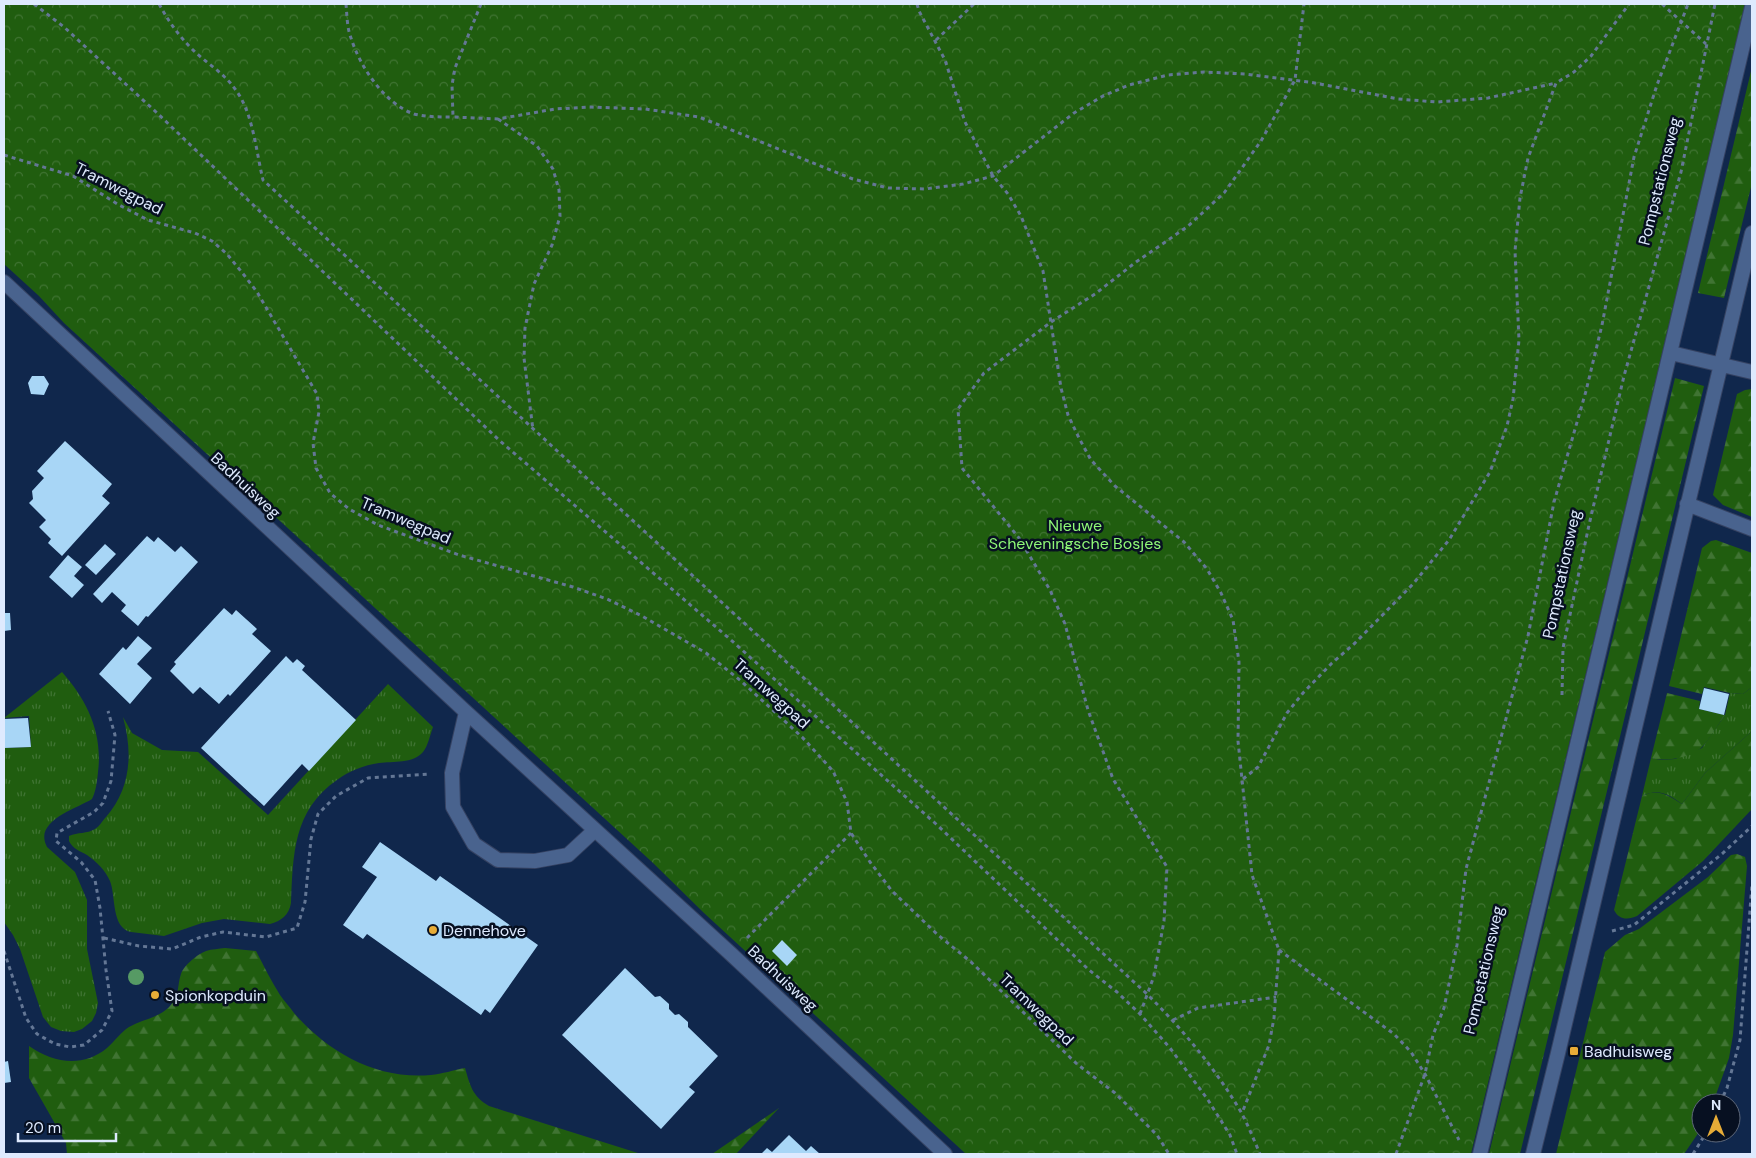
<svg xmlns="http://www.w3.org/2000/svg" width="1756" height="1158" font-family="'DM Sans',sans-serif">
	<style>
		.grass { fill: url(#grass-tufts) }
		.forest { fill: url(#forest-firs) }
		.park { fill: url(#park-crowns) }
		.building { fill: #a8d6f6 }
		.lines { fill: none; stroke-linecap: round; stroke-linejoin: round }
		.minor-casing { stroke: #354262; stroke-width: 16 }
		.path { stroke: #647795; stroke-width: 3; stroke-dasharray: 4 4; stroke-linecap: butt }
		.minor { stroke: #49638e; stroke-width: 14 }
		.tree { fill: #569a64 }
		.poi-dot { fill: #e7ac37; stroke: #071021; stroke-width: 2 }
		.labels { text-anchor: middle; stroke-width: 5; stroke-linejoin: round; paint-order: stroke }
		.street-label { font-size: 16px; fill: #deeafe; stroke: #071021 }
		.park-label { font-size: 16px; fill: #8ff877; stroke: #071021 }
		.poi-label { font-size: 16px; fill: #deeafe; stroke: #071021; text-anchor: start }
	</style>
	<defs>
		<pattern id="grass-tufts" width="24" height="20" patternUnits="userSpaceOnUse" patternTransform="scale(1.25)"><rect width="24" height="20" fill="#205d0f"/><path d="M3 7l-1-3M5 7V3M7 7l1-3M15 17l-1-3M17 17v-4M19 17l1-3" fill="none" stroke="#407433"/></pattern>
		<pattern id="forest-firs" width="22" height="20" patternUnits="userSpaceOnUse" patternTransform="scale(1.25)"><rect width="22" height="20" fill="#205d0f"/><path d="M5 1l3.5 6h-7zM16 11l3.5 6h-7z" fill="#407433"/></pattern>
		<pattern id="park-crowns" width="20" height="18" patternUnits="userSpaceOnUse" patternTransform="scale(1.25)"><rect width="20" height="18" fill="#205d0f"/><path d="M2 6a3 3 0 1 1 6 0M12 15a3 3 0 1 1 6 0" fill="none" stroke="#407433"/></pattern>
	</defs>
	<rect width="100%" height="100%" fill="#10274c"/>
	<path class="grass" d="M62 672C87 700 103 733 98 772 97 782 96 791 92 799 76 809 33 821 47 847L75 872 87 900V949L98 1003 96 1013 92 1021 82 1029 74 1032 61 1031 51 1027 43 1017 20 949 13 935 4 922V748L31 747 29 716 4 718Z
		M388 684 433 727C430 735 428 746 423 752 413 764 393 761 379 763 364 765 349 771 337 780 293 810 293 855 291 903 289 915 281 921 270 924L224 919 202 923 164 936 131 932C111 928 116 896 110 881 105 870 97 862 87 855 80 851 73 849 69 841V836C78 832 87 834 95 829 100 826 102 821 106 817 131 788 133 753 123 717L132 733 162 750 198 752 268 815Z
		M1752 687V731L1705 773 1682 804C1668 794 1659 788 1642 796L1651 758 1661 760 1675 759 1702 748 1725 715 1730 693 1743 694Z"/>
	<path class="forest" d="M1752 67V183L1724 298 1698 293Z
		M1675 378 1704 386 1520 1154H1489Z
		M1752 389V517L1723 505 1713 495 1737 394 1745 390Z
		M1716 540 1752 553V687L1743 694 1730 693 1704 687 1702 694 1669 686 1702 548 1711 541Z
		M1667 693 1700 701 1699 709 1725 715C1719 723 1708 742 1701 748 1689 758 1666 762 1651 758Z
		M1752 731V809L1703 861 1637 916C1628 920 1619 920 1614 910L1642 796C1659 788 1667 795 1682 804L1705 773Z
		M1737 854 1745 857 1747 866 1733 1035 1729 1058 1713 1103H1701V1129L1684 1154H1556L1605 952 1625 935 1639 929 1708 877 1731 855Z
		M225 948 256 951C264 966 271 981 280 995 284 1001 290 1007 294 1013 329 1053 377 1080 431 1075 442 1074 454 1070 465 1068 470 1085 472 1096 489 1106L641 1154H67L66 1143 29 1078V1046C53 1063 83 1068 107 1048 115 1041 121 1032 129 1027 143 1019 159 1018 170 1006 180 995 177 986 181 974 184 965 198 954 206 951 212 949 219 949 225 948Z
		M779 1108 736 1154H712Z"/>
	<path class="park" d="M4 4H1746L1471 1154H966L704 913 652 862 64 323 39 296 4 264Z"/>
	<path class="building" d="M32 376H44L49 384 44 395 31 394 28 383Z
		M65 441 112 484 102 496 110 503 62 556 48 543 51 539 39 527 46 520 29 503 33 499 32 491 44 478 37 471Z
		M147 536 154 542 158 537 175 552 181 546 198 562 148 617 146 616 138 626 121 611 126 605 112 592 102 603 93 594Z
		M105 544 116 554 96 575 85 565Z
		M68 555 82 567 74 576 84 585 72 598 49 577Z
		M224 608 232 615 236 610 257 629 252 634 271 651 230 696 228 694 219 704 200 687 193 694 170 671 176 664 174 662Z
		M4 613H10L11 630 4 631Z
		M138 636 152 648 137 664 152 678 130 704 99 674 123 647 126 650Z
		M286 656 293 663 297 659 305 666 302 670 356 720 309 771 302 764 264 806 201 748Z
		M1704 688 1729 694 1724 715 1699 709Z
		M28 718 31 747 4 748V719Z
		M380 842 436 881 440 876 538 945 490 1013 485 1009 481 1015 367 934 363 939 343 925 377 877 362 867Z
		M782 940 797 955 787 966 772 951Z
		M625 968 655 997 660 996 669 1004V1009L675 1015 679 1014 688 1022V1027L718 1056 689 1087 695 1092 661 1129 562 1035Z
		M8 1061 11 1082 4 1083V1062Z
		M789 1135 806 1151 811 1146 820 1154H761L767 1148 772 1152Z"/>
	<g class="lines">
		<defs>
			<path id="minor" d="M4 282 466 712 731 954 945 1154
				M1671 353 1752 372
				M1687 504 1752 529
				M466 712 452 773 453 807 474 844 498 860 535 861 568 855 595 830
				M1480 1154 1752 7
				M1533 1154 1558 1053 1752 233"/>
		</defs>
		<use href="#minor" class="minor-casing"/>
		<path class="path" d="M34 4 64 27 156 112 500 441 731 640 823 723 936 824 1089 970 1117 992 1140 1014 1170 1048 1208 1100 1230 1135 1237 1154
			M159 4C169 22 178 35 193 50 206 63 224 73 235 89 253 112 256 151 263 180L1147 994C1183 1030 1215 1068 1241 1112 1248 1125 1254 1140 1260 1154
			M346 4C347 15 347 28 351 38 360 67 385 104 414 114 427 117 440 117 453 117
			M481 4 455 68 452 85 453 117 498 119 555 109 590 107 645 109 699 117 853 179 888 188 925 189 963 184 993 176 1074 113 1103 96 1129 85 1168 75 1204 72 1245 74 1309 82 1398 99 1437 102 1488 98 1556 83
			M917 4 919 11 945 60 965 122 993 176 1008 194 1021 216 1043 271 1061 388 1068 415 1079 438 1091 460 1115 486 1184 542 1207 569 1221 593 1233 620 1239 662 1238 741 1252 875 1279 950 1274 1018 1269 1045 1242 1113
			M1662 4 1706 44
			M936 40 974 4
			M498 119 537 146 553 169 559 190 560 216 552 245 534 284 525 328 524 358 533 430
			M4 155 73 176 119 205 148 220 195 233 212 241 227 254 244 275 257 292 317 394 319 412 313 443 316 468 330 493 349 509 378 525 459 555 573 587 607 599 642 616 706 653 741 681 802 737 833 771 847 802 851 833 870 862 892 891 938 935 971 962 1077 1064 1115 1093 1157 1135 1169 1154
			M1562 695 1563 648 1589 525 1624 376 1681 172 1715 4
			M1243 779 1258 767 1287 713 1303 693 1332 663 1355 643 1413 584 1449 540 1490 472 1507 426 1513 399 1519 340 1515 251 1520 198 1528 158 1556 83 1574 72 1591 56 1629 4
			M1612 931 1634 925 1723 853 1752 826
			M104 938 139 946 172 949 201 937 223 932 266 937 297 928 305 902 311 839 318 814 336 796 368 778 429 774
			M747 938 851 833
			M1279 950 1394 1034 1411 1052 1425 1074 1459 1140
			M4 951 26 1018 37 1034 55 1044 70 1047 84 1045 102 1030 112 1011 106 970 100 908 95 880 81 862 56 841 57 833 94 812 103 803 111 781 115 735 108 711
			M1140 1014 1154 976 1164 921 1167 867 1113 779 1088 710 1065 624 1050 590 1019 538 962 468 958 409 984 373 1051 322 1095 294 1136 262 1187 227 1224 193 1261 141 1295 80 1304 4
			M1173 1020 1198 1008 1276 997
			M1720 1103 1727 1088 1740 1040 1752 884
			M1396 1154 1425 1074 1433 1035 1444 1008 1457 945 1466 869 1528 636 1554 502 1586 391 1602 325 1634 157 1657 85 1688 4
			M1693 1154 1706 1133"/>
		<use href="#minor" class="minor"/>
	</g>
	<circle class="tree" cx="136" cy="977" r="8"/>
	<g class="poi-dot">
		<circle cx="433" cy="930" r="5"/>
		<circle cx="155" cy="995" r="5"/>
		<rect x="1569" y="1046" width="10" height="10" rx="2.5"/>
	</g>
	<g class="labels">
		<g class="street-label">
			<text transform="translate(1659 181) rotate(-76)" y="6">Pompstationsweg</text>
			<text transform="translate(119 188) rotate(27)" y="6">Tramwegpad</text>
			<text transform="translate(246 485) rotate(43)" y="6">Badhuisweg</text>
			<text transform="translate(406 520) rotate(23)" y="6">Tramwegpad</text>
			<text transform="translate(1561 574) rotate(-78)" y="6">Pompstationsweg</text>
			<text transform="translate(772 693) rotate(42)" y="6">Tramwegpad</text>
			<text transform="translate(1483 970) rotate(-77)" y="6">Pompstationsweg</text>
			<text transform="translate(783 978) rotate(43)" y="6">Badhuisweg</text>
			<text transform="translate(1037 1009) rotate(44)" y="6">Tramwegpad</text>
		</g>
		<g class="park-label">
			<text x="1075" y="531">Nieuwe<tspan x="1075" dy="18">Scheveningsche Bosjes</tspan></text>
		</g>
		<g class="poi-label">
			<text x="443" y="936">Dennehove</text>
			<text x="165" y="1001">Spionkopduin</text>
			<text x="1584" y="1057">Badhuisweg</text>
		</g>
	</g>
	<rect width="1756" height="1158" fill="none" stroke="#deeafe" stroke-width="10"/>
	<g transform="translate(1716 1118)"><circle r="24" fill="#071021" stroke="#5d6779"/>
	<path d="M0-4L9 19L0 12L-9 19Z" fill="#e7ac37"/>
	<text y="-8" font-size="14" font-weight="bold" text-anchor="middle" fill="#deeafe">N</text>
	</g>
	<path d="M18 1133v8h98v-8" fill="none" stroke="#deeafe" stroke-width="2.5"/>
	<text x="25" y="1133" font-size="15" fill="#deeafe" stroke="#071021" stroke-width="4" paint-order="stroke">20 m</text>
</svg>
